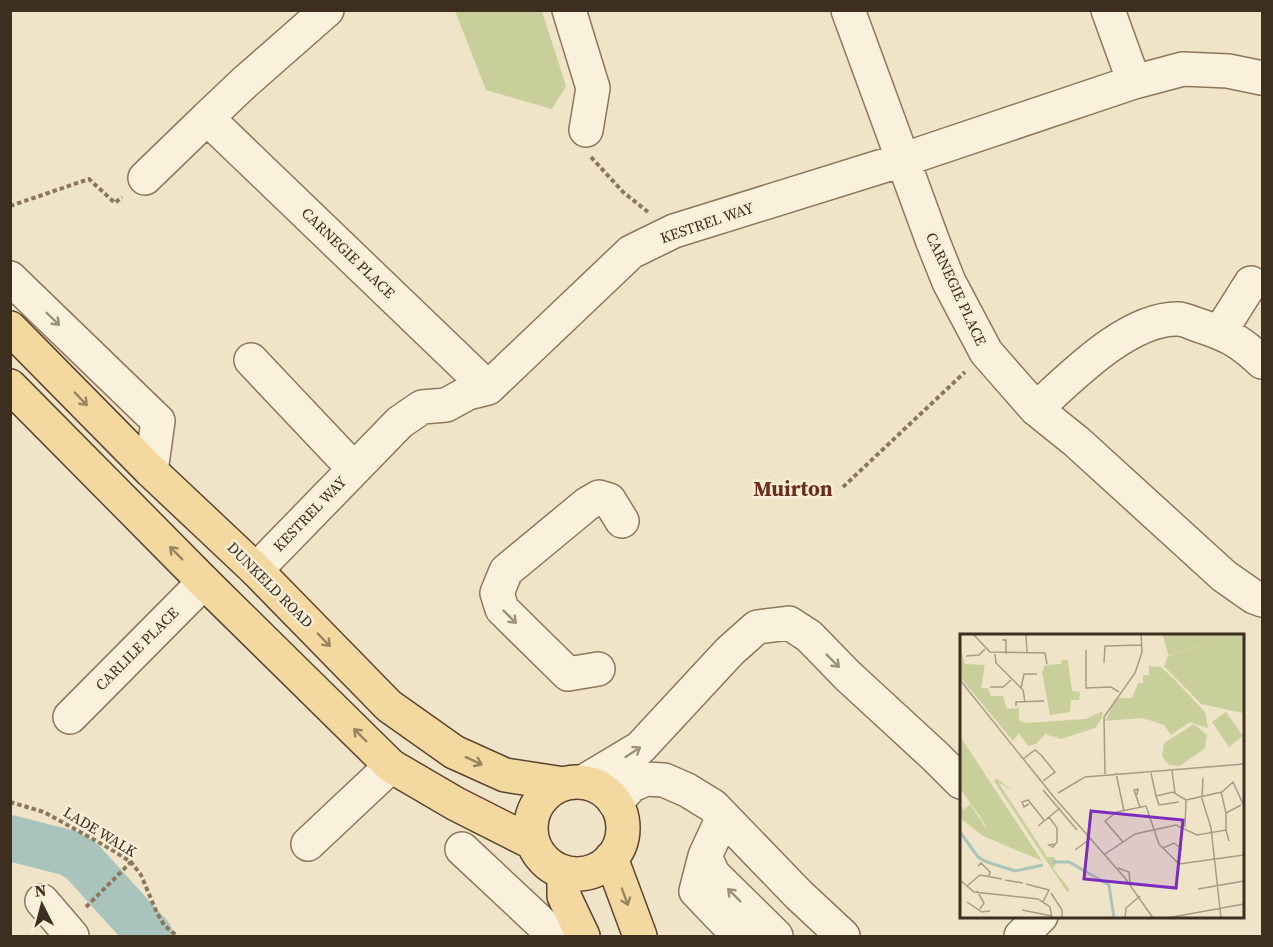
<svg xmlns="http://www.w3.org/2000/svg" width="1273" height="947" font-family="'Source Serif 4',serif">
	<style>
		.green { fill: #c9cf9b }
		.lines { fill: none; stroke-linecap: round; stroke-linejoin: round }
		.river { stroke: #a9c4bc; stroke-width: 46 }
		.minor-casing { stroke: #8d765c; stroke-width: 36 }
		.major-casing { stroke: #5b4430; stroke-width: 36 }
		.path { stroke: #8d765c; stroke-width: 4; stroke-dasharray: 4.5 3; stroke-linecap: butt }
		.minor { stroke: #faf1dc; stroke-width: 33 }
		.major { stroke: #f3d9a0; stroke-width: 33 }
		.oneway { stroke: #9c907e }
		.oneway2 { stroke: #988460 }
		.labels { text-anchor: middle; stroke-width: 5; stroke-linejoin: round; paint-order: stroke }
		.street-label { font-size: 15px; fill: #3d2e20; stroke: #f7eed8 }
		.district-label { font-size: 21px; font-weight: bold; fill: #6b2e1e; stroke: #f7eed8 }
		.inset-river { fill: none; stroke: #a9c4bc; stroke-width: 3 }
		.inset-road { fill: none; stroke: #a89b85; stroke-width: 1.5 }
		.view { fill: #7b2cbf; fill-opacity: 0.15; stroke: #7b2cbf; stroke-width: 3 }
		.inset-edge { fill: none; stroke: #3d2e20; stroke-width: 3 }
	</style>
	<rect width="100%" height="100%" fill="#f0e4c8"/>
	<path class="green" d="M455 11H542L566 86 552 109 486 90Z"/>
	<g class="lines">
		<path class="river" d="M10 838 69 853 82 861 150 936"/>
		<defs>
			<path id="minor" d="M327 10 245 82 207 118 488 388
				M569 10 593 88 586 130
				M848 10 933 242 949 282 986 352 1036 409 1077 442 1224 576 1254 597 1262 600
				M1108 10 1134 82
				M145 178 207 118
				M10 278 158 421 151 471
				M1220 332 1251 283
				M251 360 354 469
				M1036 409C1071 377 1128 318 1178 319 1183 319 1190 322 1195 324 1226 334 1239 340 1262 362
				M256 570 400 422 422 407 446 405 468 393 488 388 631 252 674 231 902 160 1134 82 1183 69 1228 71 1262 78
				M598 669 568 674 502 609 497 593 506 571 587 504 599 497 609 500 622 521
				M70 717 204 582
				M583 782 640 748 730 651 757 627 789 623 809 636 848 676 937 758 961 782
				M615 803 632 785 646 779 664 780 687 790 713 806 799 895 843 936
				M723 817 705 856 713 874 776 936
				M308 844 391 766
				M462 849 555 936
				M705 856 696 891 739 936
				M42 901 72 936
				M1021 936 1041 916"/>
			<path id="major" d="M10 328 151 471 256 570 389 706 454 752 505 775 564 784
				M10 386 204 582 391 766 456 804 533 843
				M531 828a46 46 0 1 1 92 0a46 46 0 1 1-92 0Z
				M611 858 640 936
				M564 872V896L583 936"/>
		</defs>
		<use href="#minor" class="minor-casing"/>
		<use href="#major" class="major-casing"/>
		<path class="path" d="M591 157 623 192 648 212
			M10 206 89 179 115 203 122 197
			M843 487 965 372
			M10 802 44 812 109 848 131 862 141 875 157 913 164 925 177 936
			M86 907 131 862"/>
		<use href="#minor" class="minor"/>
		<use href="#major" class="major"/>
	</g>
	<defs><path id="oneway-shaft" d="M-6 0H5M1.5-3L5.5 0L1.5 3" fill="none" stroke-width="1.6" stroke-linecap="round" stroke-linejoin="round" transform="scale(1.5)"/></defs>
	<g class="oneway">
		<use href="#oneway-shaft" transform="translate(53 319) rotate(44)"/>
		<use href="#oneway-shaft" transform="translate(510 617) rotate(45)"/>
		<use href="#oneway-shaft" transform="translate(833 661) rotate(45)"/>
		<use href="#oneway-shaft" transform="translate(633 752) rotate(-33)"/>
		<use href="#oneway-shaft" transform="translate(734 895) rotate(-135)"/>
	</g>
	<g class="oneway2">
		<use href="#oneway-shaft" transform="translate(81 399) rotate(46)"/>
		<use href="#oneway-shaft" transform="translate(176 553) rotate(-135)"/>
		<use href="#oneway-shaft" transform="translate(324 640) rotate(46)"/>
		<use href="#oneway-shaft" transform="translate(360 735) rotate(-135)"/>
		<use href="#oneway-shaft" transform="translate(474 761) rotate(25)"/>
		<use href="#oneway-shaft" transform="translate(625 897) rotate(70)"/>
	</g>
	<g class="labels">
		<g class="street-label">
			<text transform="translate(707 223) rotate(-19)" y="5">KESTREL WAY</text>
			<text transform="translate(348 253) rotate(44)" y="5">CARNEGIE PLACE</text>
			<text transform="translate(956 289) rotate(65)" y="5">CARNEGIE PLACE</text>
			<text transform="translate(310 514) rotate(-46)" y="5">KESTREL WAY</text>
			<text transform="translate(270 585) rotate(45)" y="5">DUNKELD ROAD</text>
			<text transform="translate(137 649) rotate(-45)" y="5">CARLILE PLACE</text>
			<text transform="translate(100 832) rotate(31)" y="5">LADE WALK</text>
		</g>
		<g class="district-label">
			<text x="793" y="496">Muirton</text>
		</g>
	</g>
	<g transform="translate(960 634)">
		<rect width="284" height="284" fill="#f0e4c8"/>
		<path d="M202 0H283V79L241 70 204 32 252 8 209 22ZM1 16 5 30 25 31 21 54H28L31 62H43L47 75 59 74V99L53 107 0 43ZM102 26H108L112 57 120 58 119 66H111L110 78 90 81 82 38 85 31 101 30ZM189 32 201 33 213 44 245 78 248 94 230 88 211 101 204 91 182 84 145 87 156 64H172L178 49H183V41H189ZM266 78 283 102 269 113 252 88ZM234 90 247 101 245 114 220 132 209 131 202 122 204 109ZM0 102 82 227 23 202 0 184V171L4 176 10 170 28 197 0 142Z" fill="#c9cf9b"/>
		<path d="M252 8 251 12 204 34 207 23ZM0 32 18 38 22 62 36 64 50 82 66 89 126 85 143 77 142 84 135 94 101 105 85 100 76 110 68 112 40 73 18 62 14 39 1 40ZM0 142 34 195 33 200 0 155ZM37 145 55 158 38 148 87 223H94L97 229 93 234 110 256 107 258 34 147Z" fill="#c9cf9b"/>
		<path class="inset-river" d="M0 198 18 223 27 228 55 237 83 231M92 228H109L149 251 154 284"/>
		<path class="inset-road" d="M13 0 30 18 85 19 87 30M66 1 67 19M42 6H46V20M126 16V54L151 53 159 58M35 20 36 29 63 56 65 68M6 22 19 21 25 15M144 29 145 12 182 11M0 46 93 162 165 244 193 284M30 53H43L51 46M61 54 64 40H77M56 72V68L84 67M63 125 75 116 81 121 95 138 83 147M212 137 215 159M156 139 164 177M191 139 196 162M145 140 144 83 175 39 182 18 181 0M243 144 242 165 251 194 261 284M83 156 117 196M261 158 266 179M98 159 125 143 284 130M177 161 178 155 174 156 180 173M226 166 262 158 273 148 284 172M219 168 199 171 196 162 213 158 226 166M69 170 64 173 62 168 68 166 84 186M89 183 97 194V208L93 213 89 211 94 210M78 192 100 174M225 193 226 166M266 196V179L281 171M163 208 145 187 157 178 186 172 199 210 219 230 284 221M203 214 214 209 222 215M115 216 130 205M145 220 175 200 216 191 237 201 266 196 269 207M18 232 21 229 30 238 29 243M158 234 169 238 170 249M0 246 14 258 78 265 90 273 92 284M45 246 63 249M66 250 89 256 83 268M7 252 20 241 42 245M238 255 284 247M17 257 24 269 20 275M91 259 102 276V284M7 268 22 278 30 277M62 276 92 282M165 284 166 274 180 262M207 284 284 270"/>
		<path class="view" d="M131 177 223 186 216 254 124 245Z"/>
		<rect width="284" height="284" class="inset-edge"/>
	</g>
	<rect width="1273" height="947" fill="none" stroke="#3d2e20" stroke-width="24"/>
	<g transform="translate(42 905) rotate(354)" stroke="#f7eed8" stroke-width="4.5" paint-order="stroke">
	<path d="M0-4.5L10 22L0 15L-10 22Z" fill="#3d2e20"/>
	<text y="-9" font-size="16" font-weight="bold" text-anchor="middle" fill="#3d2e20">N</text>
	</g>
</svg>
